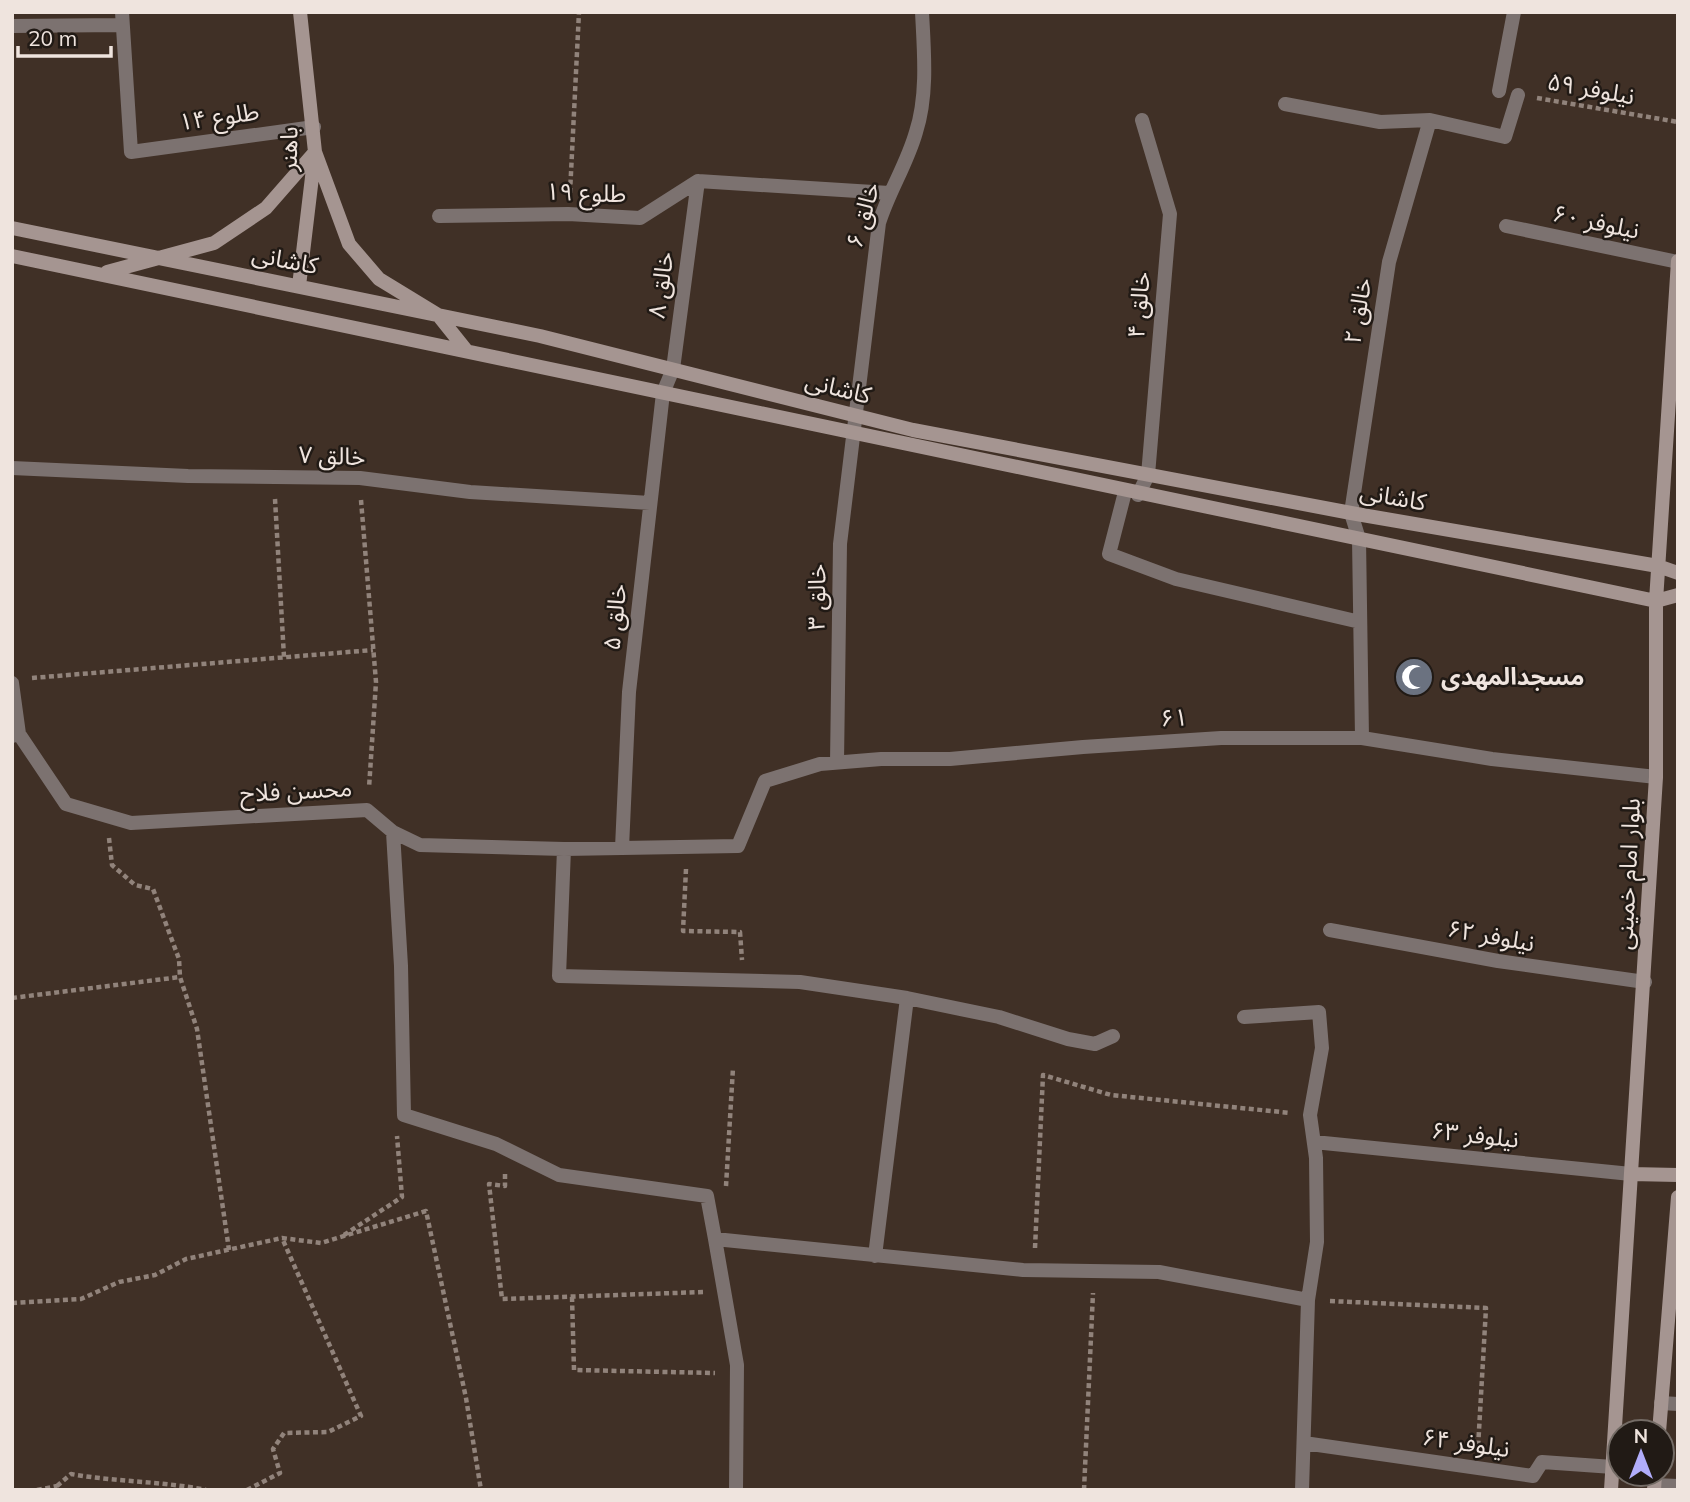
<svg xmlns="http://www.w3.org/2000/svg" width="1690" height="1502" font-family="Mulish,'Noto Sans Arabic',sans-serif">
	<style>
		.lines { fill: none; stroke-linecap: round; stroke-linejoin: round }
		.path { stroke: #91837b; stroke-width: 4.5; stroke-dasharray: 5 3.5; stroke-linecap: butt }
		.lane { stroke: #7c7270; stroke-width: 14 }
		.street { stroke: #7c7270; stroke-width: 14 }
		.secondary { stroke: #a59591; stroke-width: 14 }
		.labels { text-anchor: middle; stroke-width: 5; stroke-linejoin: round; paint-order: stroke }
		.street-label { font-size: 24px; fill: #efe4de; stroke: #211a15 }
		.poi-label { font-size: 24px; font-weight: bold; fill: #efe4de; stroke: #211a15; text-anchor: start }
	</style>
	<rect width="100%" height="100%" fill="#403026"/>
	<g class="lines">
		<path class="path" d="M1537 98 1678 122
			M570 193 579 12
			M275 499 284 657
			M361 500 376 682 369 788
			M32 678 373 650
			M109 838 112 865 135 885 153 889 179 959 180 977 197 1029 229 1250
			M686 869 683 931 740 932 742 960
			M12 998 180 977
			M505 1174V1186L489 1184 502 1299 703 1292
			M726 1186 733 1068
			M344 1235 402 1197 397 1136
			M1035 1248 1043 1075 1111 1095 1291 1113
			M572 1297 574 1370 715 1373
			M1330 1301 1486 1308 1478 1448
			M12 1303 81 1299 119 1282 155 1275 186 1259 282 1238 321 1243 426 1211 466 1398 481 1490
			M57 1486 71 1474C116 1482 162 1481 206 1490
			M37 1490 57 1486 59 1490
			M247 1490 280 1473 273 1449 284 1433 328 1432 361 1416 282 1238
			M1084 1490 1093 1293"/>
		<path class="lane" d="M1661 1403 1678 1404
			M1655 1485 1678 1486"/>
		<path class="street" d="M122 12 131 152 314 127
			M12 26 122 25
			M1499 91 1514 12
			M1285 104 1380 122 1430 120 1505 137 1518 95
			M439 216 568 214 640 218 698 181 889 193
			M1506 226 1678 262
			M12 468 188 476 360 478 470 492 650 503
			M1125 492 1109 554 1176 579 1360 622
			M1138 495 1148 475 1170 214 1142 120
			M12 683 19 734
			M12 736 19 734 66 804 131 823 367 810 393 832 420 845 564 849 738 846 765 781 820 764 881 759H950L1083 747 1221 738H1362L1492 759 1656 777
			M1362 738 1359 539 1351 513 1389 262 1430 120
			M837 762 840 544 879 223C889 191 907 164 916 132 928 95 924 51 922 12
			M393 832 401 966 404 1115 496 1144 559 1175 707 1196 715 1239 1023 1270 1159 1272 1308 1300
			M622 848 629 692 663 393 673 369 698 181
			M564 849 559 976 800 982 907 998 999 1017 1068 1039 1095 1044 1113 1036
			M1330 930 1498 961 1645 982
			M1244 1017 1319 1012 1322 1048 1310 1115 1316 1158 1317 1242 1308 1300 1302 1490
			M1314 1142 1631 1174
			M715 1239 737 1365 736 1490
			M875 1256 907 998
			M1304 1443 1533 1476 1542 1462 1613 1467"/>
		<path class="secondary" d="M12 228 540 336 913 430 1351 513 1658 566 1678 573
			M12 256 1656 601 1678 595
			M107 272 214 243 266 208 315 152 349 244 379 279 438 315 466 350
			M299 286 315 152 300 12
			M1631 1174 1678 1175
			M1659 1432 1678 1197
			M1611 1490 1656 777V601L1678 261
			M1654 1490 1655 1474"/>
	</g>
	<defs>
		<symbol id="mosque-disc" viewBox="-11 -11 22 22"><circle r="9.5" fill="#6b7280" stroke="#211a15"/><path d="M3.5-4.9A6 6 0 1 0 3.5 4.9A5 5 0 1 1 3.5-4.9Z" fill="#fff"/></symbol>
	</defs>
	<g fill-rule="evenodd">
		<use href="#mosque-disc" x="1392" y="655" width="44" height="44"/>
	</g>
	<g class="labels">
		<g class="street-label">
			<text transform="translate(1591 89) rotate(10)" y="8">نیلوفر ۵۹</text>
			<text transform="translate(219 117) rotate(-8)" y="8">طلوع ۱۴</text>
			<text transform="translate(289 149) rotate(-89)" y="8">باهنر</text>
			<text transform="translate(586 193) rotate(2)" y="8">طلوع ۱۹</text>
			<text transform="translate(863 215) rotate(-74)" y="8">خالق ۶</text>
			<text transform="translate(1596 222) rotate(12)" y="8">نیلوفر ۶۰</text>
			<text transform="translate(285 260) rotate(11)" y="8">کاشانی</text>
			<text transform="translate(661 285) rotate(-82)" y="8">خالق ۸</text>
			<text transform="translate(1139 305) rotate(-85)" y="8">خالق ۴</text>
			<text transform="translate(1358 311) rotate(-80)" y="8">خالق ۲</text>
			<text transform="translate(838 388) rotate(14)" y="8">کاشانی</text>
			<text transform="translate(332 456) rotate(2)" y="8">خالق ۷</text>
			<text transform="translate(1393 497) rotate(10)" y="8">کاشانی</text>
			<text transform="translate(817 597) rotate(-89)" y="8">خالق ۳</text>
			<text transform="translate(615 617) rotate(-84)" y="8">خالق ۵</text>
			<text transform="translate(1174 718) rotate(-3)" y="8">۶۱</text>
			<text transform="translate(296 791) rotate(-3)" y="8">محسن فلاح</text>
			<text transform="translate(1628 874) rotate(-87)" y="8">بلوار امام خمینی</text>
			<text transform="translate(1491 936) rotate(10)" y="8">نیلوفر ۶۲</text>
			<text transform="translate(1475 1135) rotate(6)" y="8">نیلوفر ۶۳</text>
			<text transform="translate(1466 1443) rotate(8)" y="8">نیلوفر ۶۴</text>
		</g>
		<g class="poi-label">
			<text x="1441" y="685">مسجدالمهدی</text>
		</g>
	</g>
	<rect width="1690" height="1502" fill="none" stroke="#efe4de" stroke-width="28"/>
	<g transform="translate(1641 1453)"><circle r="33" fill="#211a15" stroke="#736b65" stroke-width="2"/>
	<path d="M0-5L12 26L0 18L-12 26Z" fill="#b1adfa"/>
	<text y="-10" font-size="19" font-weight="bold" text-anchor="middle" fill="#efe4de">N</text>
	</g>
	<path d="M18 46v10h93v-10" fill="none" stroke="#efe4de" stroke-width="3.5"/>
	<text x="28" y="46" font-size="21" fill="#efe4de" stroke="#211a15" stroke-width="5" paint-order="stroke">20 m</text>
</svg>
